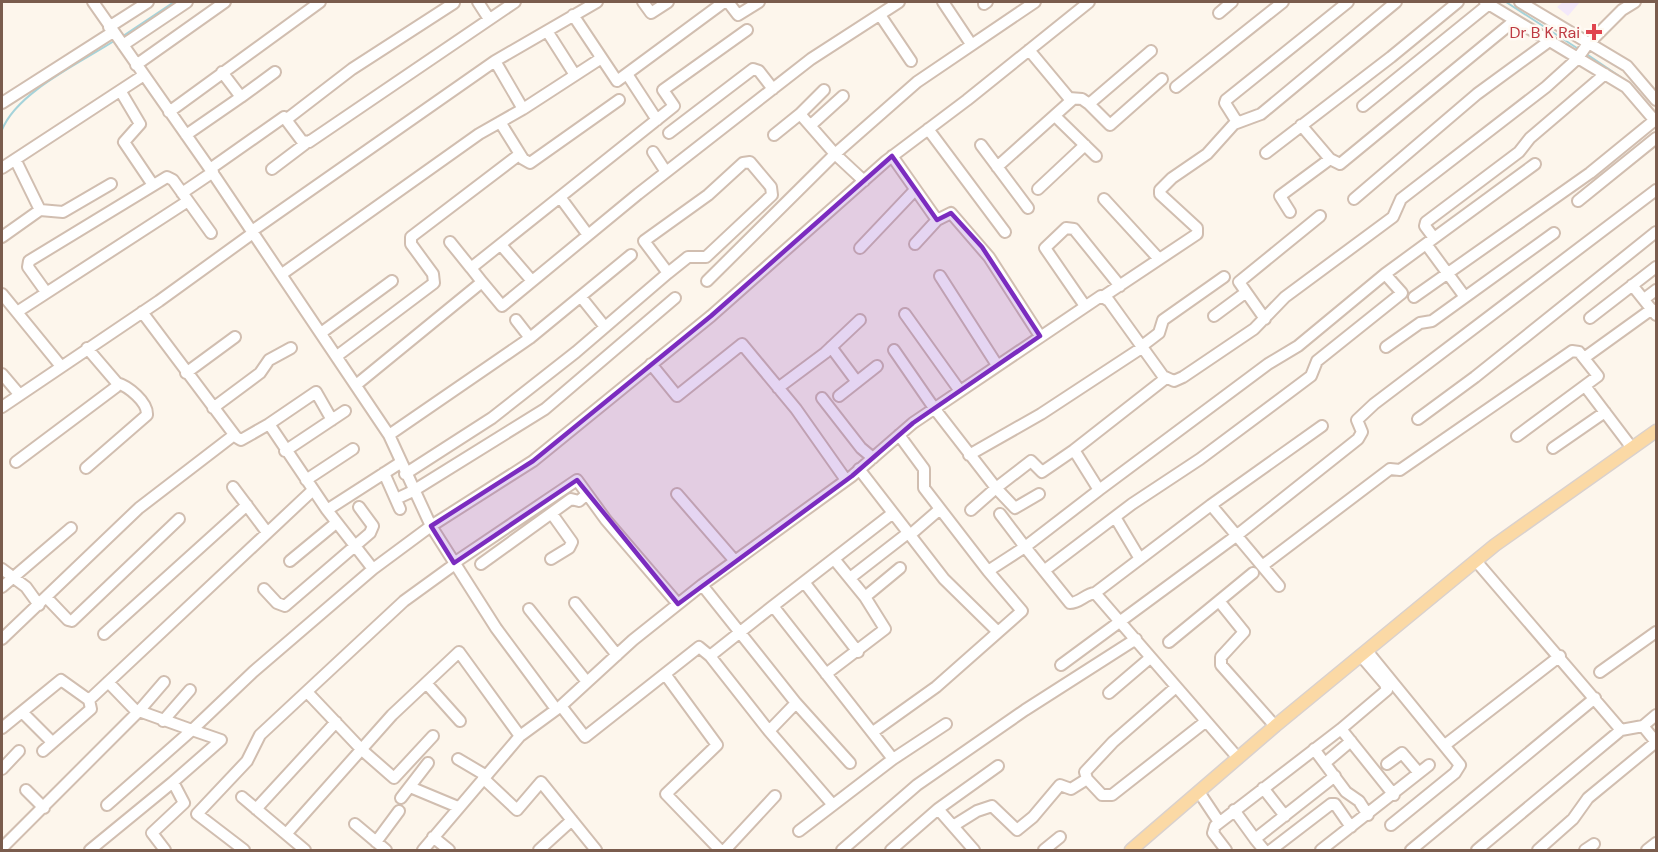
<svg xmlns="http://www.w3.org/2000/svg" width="1658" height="852" font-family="'DM Sans',sans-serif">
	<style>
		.education { fill: #f3e8fa }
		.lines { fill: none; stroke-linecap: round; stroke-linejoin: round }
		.stream { stroke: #a5d3da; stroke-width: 2 }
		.minor-casing { stroke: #d1beb0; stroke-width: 14 }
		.major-casing { stroke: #dad1cd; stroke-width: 15 }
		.minor { stroke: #fff; stroke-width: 10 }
		.major { stroke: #fbd9a5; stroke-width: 12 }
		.marked { fill: #7b2cbf; fill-opacity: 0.2; stroke: #7b2cbf; stroke-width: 4.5; stroke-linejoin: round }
		.health-dot { fill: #e0444e; stroke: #fffaf3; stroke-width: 2 }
		.labels { text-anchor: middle; stroke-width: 5; stroke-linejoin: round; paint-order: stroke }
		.health-label { font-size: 16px; fill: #be3a42; stroke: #fffaf3; text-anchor: end }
	</style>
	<rect width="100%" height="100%" fill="#fdf6ec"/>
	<path class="education" d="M1563 2H1580L1568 16 1557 7Z"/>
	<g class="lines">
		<path class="stream" d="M1506 2 1580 50
			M123 36 174 2
			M1585 53 1625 80
			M1630 84 1649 106
			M2 130C17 92 80 63 114 41"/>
		<defs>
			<path id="minor" d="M93 2 210 169 389 435 431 526 496 628 556 709
				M478 2 489 19
				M643 2 651 13 668 2
				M728 2 738 15 759 2
				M943 2 971 44
				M1485 2 1626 87 1656 122
				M1520 2 1627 66 1656 100
				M984 4 987 2
				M1219 13 1232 2
				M573 15 617 81 724 2
				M880 15 911 61
				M109 27 148 2
				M547 31 575 75
				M123 45 187 2
				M1029 50 1069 98 1082 99 1089 104
				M1151 51 1089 104 1110 125 1162 79
				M136 65 225 2
				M627 74 657 120
				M1176 87 1283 2
				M824 90 800 114 835 154 864 181
				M121 92 140 124 124 142 153 185
				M241 97 275 72
				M2 103 113 32
				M1363 106 1489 4
				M523 109 600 59
				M169 112 320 2
				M1056 117 1096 156
				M287 119 352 69 454 3
				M500 122 523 159 530 163 619 100
				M1237 122 1225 103 1226 100 1348 2
				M811 125 843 96
				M1301 125 1330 159 1340 164 1514 21
				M928 129 1005 232
				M669 133 753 69 759 71 773 89
				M186 135 241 97 222 72
				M774 135 800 114
				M981 145 1028 208
				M653 152 666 172
				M1266 153 1391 57 1458 2
				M892 156 937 220
				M997 167 1073 99
				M2 168 144 75
				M210 169 284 117 302 141 309 142 515 2
				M272 169 305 144
				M1038 189 1085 145
				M182 193 213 172
				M560 197 588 235
				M1104 199 1159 259
				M1354 199 1477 94 1548 42
				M1578 201 1656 138
				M40 210 63 212 111 184
				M1290 212 1280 196 1330 159
				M252 231 495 61 597 2
				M2 237 40 210 16 161
				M1434 238 1425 226 1426 222 1519 152 1530 138 1605 74
				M450 242 471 268
				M915 244 937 220 951 213 989 257 1040 336
				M1426 244 1465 297
				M501 245 532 281
				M860 248 915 190
				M282 274 479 134 523 109 495 61
				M940 276 997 365
				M707 281 835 154 917 82 1035 2
				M482 282 502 306 638 194 811 59 899 2
				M1632 285 1656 315
				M46 292 28 267 29 261 167 177 173 180 211 233
				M2 294 60 365
				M1104 296 1197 234V228L1160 194V190L1172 178 1207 154 1234 124 1261 114 1396 2
				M581 297 605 327
				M1414 297 1590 173 1655 120
				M1644 299 1656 290
				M1085 306 1045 248 1066 228 1074 229 1120 286
				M17 312 188 201
				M142 312 236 437 241 440 269 424 327 510
				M905 314 960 391
				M1214 316 1245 293
				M1590 318 1656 267
				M1265 319 1239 282 1320 216
				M516 320 530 338
				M321 333 392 281
				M1142 346 1159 333 1163 320 1224 277
				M831 347 857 382
				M1386 347 1420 323 1432 321 1554 233
				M894 350 934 408 996 488 1031 461 1042 472 1074 450
				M337 356 434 283 433 274 411 244V237L520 154
				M1584 358 1652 309
				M651 364 677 396 742 344 796 409 846 480
				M186 373 235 337
				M2 374 19 394
				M356 385 482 282 471 268 674 106 663 90 747 30
				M1585 386 1632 448
				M778 388 825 353 860 320
				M839 396 877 366
				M822 398 861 448 873 458
				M2 407 159 301 253 233
				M213 408 260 373 269 360 291 348
				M1418 419 1475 377 1656 232
				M269 424 316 392 332 420
				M389 435 530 338 631 255
				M899 435 924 469V488L988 571 1025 547 1070 603C1080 603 1085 594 1095 593L1238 758
				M1553 448 1605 412
				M285 451 345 411
				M969 455 1041 414 1143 347
				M16 462 116 387 117 383 87 348
				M86 468 147 415C148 402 128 386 117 383
				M859 469 944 579 997 631
				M384 473 400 509
				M405 474 492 418 576 352 668 273 644 241 708 195 743 163 750 162 771 187 772 195 706 257H688L668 273
				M306 480 353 449
				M233 487 266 531
				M1099 490 1268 364 1298 346 1385 274 1535 164
				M677 494 735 561
				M396 499 413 491 545 409 675 298
				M1211 505 1322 426
				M971 510 996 488 1015 508 1039 494
				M1000 514 1025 547 1099 490 1074 450 1166 378
				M1115 517 1140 559
				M910 535 940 509
				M551 559 569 548 572 542 552 514
				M290 561 336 523
				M1476 561 1621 730 1643 726 1656 742
				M454 563 577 480 606 520 678 604
				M481 564 571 499 579 501 587 494
				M1262 566 1390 469 1400 470 1572 351 1579 352 1598 376 1517 436
				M2 569 26 587 39 605
				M373 569 327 510 400 463
				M1045 570 1132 504 1200 459 1311 376 1317 361 1402 293 1385 274
				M850 578 908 533
				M804 582 858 652
				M702 585 796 703 850 763
				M2 587 71 528
				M264 589 277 603 285 606 370 533 373 526 359 507
				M1095 593 1211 505 1279 586
				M865 597 900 568
				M47 598 68 620 72 621 179 519
				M1219 601 1244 632 1221 657V665L1275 726
				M575 603 617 655
				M773 606 893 759 833 805 769 731 710 656Z
				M773 606 893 513
				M529 609 587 682
				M104 634 247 505
				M2 639 139 508 234 435
				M1169 642 1253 573
				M1367 651 1460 765 1455 773 1391 825
				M1061 665 1236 536 1358 439 1362 432 1357 420 1374 404 1656 190
				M1600 672 1656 632
				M665 674 717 745 666 794 720 850
				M826 674 885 629 865 597 834 559
				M108 682 137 712
				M426 683 460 721
				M1176 687 1113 742 1085 772 1087 779 1102 795H1112L1205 722
				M307 692 362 750 394 778 433 736
				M1109 693 1150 658
				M561 706 585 737 699 647 710 656
				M139 711 164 682
				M22 712 52 742
				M163 721 190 690
				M1643 726 1656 715
				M2 728 61 680 89 700 313 490
				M1341 729 1394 795
				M769 731 796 703
				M873 732 936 687 1022 611 988 571
				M1445 745 1560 656
				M1314 749 1346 792 1359 801 1368 815
				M43 751 91 709 89 700
				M458 759 485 775
				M893 759 946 724
				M1325 763 1351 741
				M1387 764 1402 753 1419 773
				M2 769 19 751
				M483 778 517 810 541 782 596 850
				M410 787 458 807
				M1263 788 1285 816
				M26 790 44 808
				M1199 792 1219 822
				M242 797 305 850
				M401 798 428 763
				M256 809 336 722
				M938 809 998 766
				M1234 810 1255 839
				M355 824 386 850
				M953 826 977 811 992 806 1017 830 1033 817 1060 785 1071 789 1087 779
				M799 831 833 805
				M287 833 392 715 459 652 520 736
				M433 837 449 850
				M376 842 399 811
				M2 848 139 711 192 730 107 805
				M90 850 173 782
				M165 850 152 833 184 803 173 782 221 740 192 730 253 672 373 569 431 526 533 461 711 316 886 161 967 100 1089 2
				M244 850 197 814 247 761 260 735 404 601 455 564
				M423 850 520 736 561 706 633 640 702 585 852 476 913 423 1101 296 1109 301 1163 376 1174 381 1183 377 1254 329 1285 297 1393 217 1401 199 1546 87 1577 59 1587 45 1622 10 1635 2
				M539 850 572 820
				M725 850 775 796
				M842 850 917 785 1025 710 1136 639
				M891 850 938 809 974 850
				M1044 850 1060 837
				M1226 850 1213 833 1215 826 1341 729 1387 690 1385 684 1361 656
				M1264 850 1255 839 1335 776
				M1271 850 1331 804H1335L1351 827
				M1321 850 1429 765
				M1411 850 1595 698
				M1477 850 1621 730
				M1538 850 1573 819 1588 798 1656 742
				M1585 850 1594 844
				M1647 850 1656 843"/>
			<path id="major" d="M1131 850 1275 726 1495 545 1656 431"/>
		</defs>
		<use href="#minor" class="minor-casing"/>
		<use href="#major" class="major-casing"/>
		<use href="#minor" class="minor"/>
		<use href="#major" class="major"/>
	</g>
	<path class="marked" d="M892 156 937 220 951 213 982 247 1040 336 913 423 852 476 678 604 577 480 454 563 431 526 533 461 711 316Z"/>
	<path class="health-dot" d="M1591 23h6v6h6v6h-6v6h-6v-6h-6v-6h6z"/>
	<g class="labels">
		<g class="health-label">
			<text x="1580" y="38">Dr B K Rai</text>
		</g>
	</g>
	<rect width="1658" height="852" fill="none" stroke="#7a5c4d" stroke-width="6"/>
</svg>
